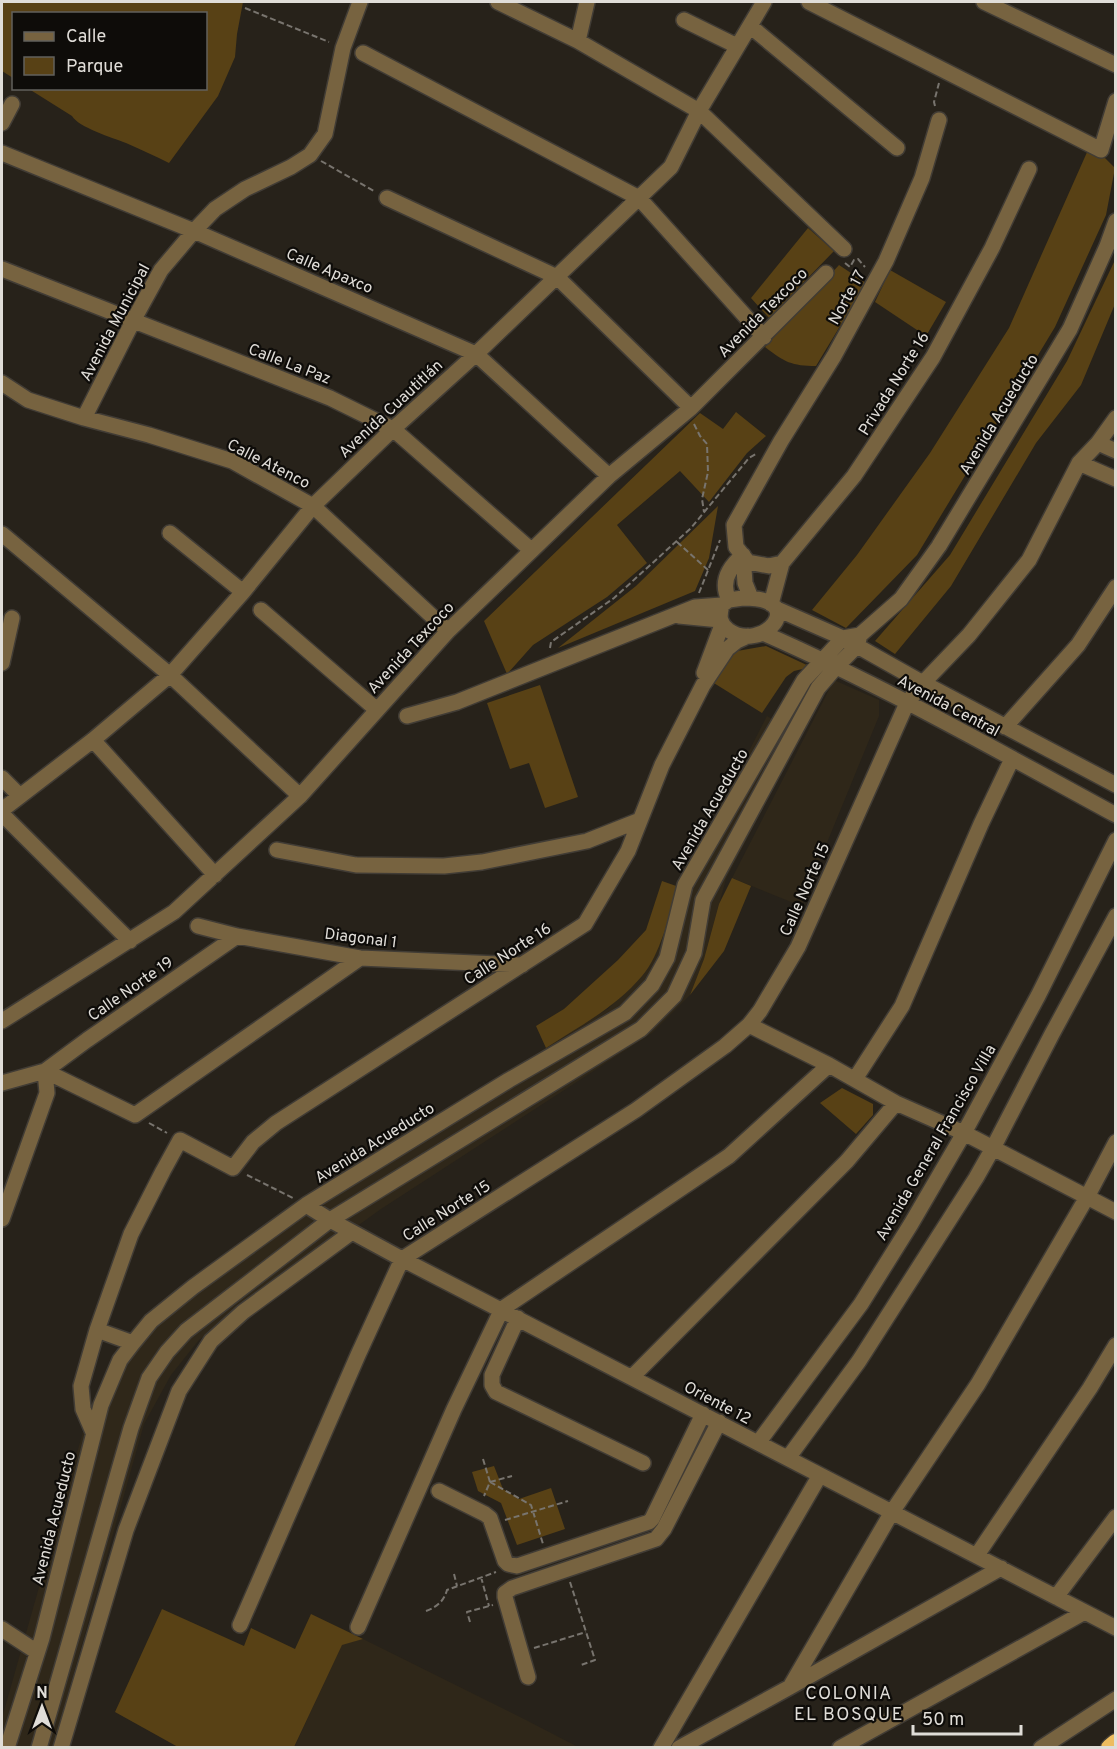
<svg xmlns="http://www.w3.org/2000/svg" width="1117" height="1749" font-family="Overpass,sans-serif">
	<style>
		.built { fill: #2f2719 }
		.green { fill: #584115 }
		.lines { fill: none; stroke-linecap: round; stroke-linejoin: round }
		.minor-casing { stroke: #413c35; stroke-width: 18 }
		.highway-casing { stroke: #413c35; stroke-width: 21 }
		.path { stroke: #78746e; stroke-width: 2; stroke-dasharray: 6 3; stroke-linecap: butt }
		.minor { stroke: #776340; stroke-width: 15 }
		.highway { stroke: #edbc5f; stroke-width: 18 }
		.labels { text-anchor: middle; stroke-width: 4.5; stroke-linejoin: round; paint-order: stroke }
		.street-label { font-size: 16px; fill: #e0ddd8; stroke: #0e0c09 }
		.neighbourhood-label { font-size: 18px; letter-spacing: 1.5px; fill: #e0ddd8; stroke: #0e0c09 }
	</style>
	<rect width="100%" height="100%" fill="#27221a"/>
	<path class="built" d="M834 680 879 700V716L801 906 732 878Z
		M767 716 801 736 726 879 704 959 690 995 652 1033 381 1209 199 1340 171 1375 144 1424 53 1747 2 1748V1718L88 1414 115 1353 154 1314 279 1216 609 1008 660 944 679 887Z
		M363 1639 524 1719 578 1747 294 1748 342 1644Z"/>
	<path class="green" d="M2 2H243L237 34 235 57 218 96 169 163C155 156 140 149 126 143 113 138 78 127 72 116L29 89 206 88V14H14L13 78 2 71Z
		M1088 150 1104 157 1115 168 1106 215 1055 327 917 555 846 628 812 610 857 555 930 453 1009 328Z
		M808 228 834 251 769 318 751 298Z
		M1115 260V304L1081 385 1036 443 951 586 895 654 875 641 950 555 1067 361Z
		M839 265 866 283 816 366C792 366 784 362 765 347Z
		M890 270 946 302 926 336 875 302Z
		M736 412 766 436 747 453 709 502 680 471 617 525 647 563 607 597 533 645 507 674 484 621 700 413 723 429Z
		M718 506 709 558 695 591 558 648 636 586Z
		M766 646 811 667 794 671 786 677 762 713 709 680 726 653Z
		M540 685 578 797 545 808 529 763 510 769 487 703Z
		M732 878 751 886 724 951 690 995 704 959 719 904Z
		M662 881 679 887C670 912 660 956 642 976 616 1007 580 1026 546 1048L536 1026 564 1009 618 960 646 930Z
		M842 1088 873 1104V1115L856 1134 820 1103Z
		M494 1466 503 1489 519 1499 551 1488 565 1529 517 1545 501 1503 478 1491 472 1472Z
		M162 1609 244 1646 251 1628 295 1649 311 1614 363 1639 342 1645 294 1747H178L115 1712Z"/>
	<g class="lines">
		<defs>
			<path id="minor" d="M498 2 578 41 699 111 844 249
				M809 2 1101 150 1116 101
				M984 2 1116 65
				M684 20 737 46
				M750 26 897 148
				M578 41 587 2
				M363 53 639 198 764 337
				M2 123 12 104
				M2 153 194 231 476 354 609 476
				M387 198 557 277 691 408
				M2 269 330 398 393 429 531 550
				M2 383 28 400 84 418 149 435 232 461 313 506 448 631
				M84 418 133 321 161 270 194 231 215 209 245 189 291 167 310 155 325 134 343 48 360 2
				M1098 443 1116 451
				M1079 463 1116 479
				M170 533 243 592
				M2 534 170 675 300 796
				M743 555 745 583 751 598
				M782 563 769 566 748 562 736 547 734 525 781 441 834 356 886 261 922 178 939 120
				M743 598C812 598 762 655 728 630 719 623 719 616 722 605L729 600Z
				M729 600C720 582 729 567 743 555
				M771 604 782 563 854 476 933 357 992 248 1029 169
				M777 609 843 638 923 683 1116 785
				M261 610 377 710
				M679 616 720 620
				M763 633C884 686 1000 752 1116 815
				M2 663 12 618
				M704 673 722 625
				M407 716 457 702 695 607 722 605
				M1005 727 1078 645 1116 587
				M93 740 215 875
				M2 778 20 796
				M2 810 93 740 170 675 243 592 313 506 393 429 476 354 671 167 699 111 764 2
				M2 814 130 941
				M277 850 356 865 444 866 482 862 587 841 640 820
				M198 926 237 936 360 958 522 965
				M2 1021 174 912 300 796 448 631 609 476 691 408 826 273
				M749 1025 829 1065 896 1103 964 1133 1116 1212
				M45 1071 135 1115 360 958
				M855 1079 902 1006 981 824 1012 759
				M2 1083 45 1071 87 1040 237 936
				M306 1205 330 1220 402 1259 1116 1628
				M2 1219 47 1093 45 1071
				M518 1318 492 1375V1385L496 1392 643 1463
				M97 1330 133 1343
				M632 1377 847 1161 896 1103
				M93 1432 83 1409 81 1386 97 1330 131 1234 163 1171 180 1140 233 1168 253 1142 276 1123 585 924 628 851 662 765 703 685 727 649 737 641 748 636
				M758 1443 861 1304 911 1224 964 1133 1038 996 1116 840
				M788 1458 859 1361 976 1178 993 1148 1052 1034 1116 916
				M439 1491 485 1514 490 1518 505 1561 508 1564 517 1566 649 1522 652 1519 703 1414
				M977 1555 1090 1388 1116 1345
				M1056 1597 1116 1517
				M240 1625 358 1355 402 1259 636 1110 725 1046 749 1025 760 1011 798 947 907 703 923 683 969 635 1029 560 1079 463 1098 443 1116 418
				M358 1627 454 1409 502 1309 729 1156 829 1065
				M2 1629 37 1652
				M528 1677 505 1597V1593L512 1588 656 1539 664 1529 719 1422
				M790 1687 892 1512 978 1384 1087 1197 1116 1142
				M7 1748 42 1638 101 1405 120 1360 133 1343 151 1321 193 1287 306 1205 509 1080 625 1013 652 985 667 958 685 885 804 680 843 638 860 635
				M39 1748 131 1428 149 1378 167 1352 186 1331 330 1220 641 1029 674 996 694 953 703 900 818 688 836 667 857 646 860 635 901 599 939 546 1070 329 1107 246 1116 221
				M61 1748 126 1530 179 1391 211 1341 243 1312 352 1232
				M661 1748 820 1475
				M679 1748 790 1687 1001 1568
				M840 1748 1083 1613
				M1041 1748 1116 1699"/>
			<path id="highway" d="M1110 1748 1116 1743"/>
		</defs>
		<use href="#minor" class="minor-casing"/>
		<use href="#highway" class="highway-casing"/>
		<path class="path" d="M245 8 329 42
			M935 106 934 102 939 83
			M321 161 374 191
			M845 263 850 267 854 260 858 259 865 267
			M694 424 700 436 707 444 708 472 702 499 704 512
			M677 542 708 570
			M699 593 720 540
			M550 648 551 642 614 598 691 528 749 458 756 454
			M149 1123 167 1133
			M247 1175 293 1198
			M483 1459 490 1482 484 1496
			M490 1482 531 1505 543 1544
			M490 1482 512 1476
			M505 1520 568 1501
			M454 1574 457 1586
			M481 1577 489 1606
			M570 1582 595 1660 581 1665
			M426 1611C437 1607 444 1601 447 1590L496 1572
			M470 1622 467 1612 493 1605
			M534 1648 586 1632"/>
		<use href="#minor" class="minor"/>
		<use href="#highway" class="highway"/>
	</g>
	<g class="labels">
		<g class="street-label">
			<text transform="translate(330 270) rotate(23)" y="6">Calle Apaxco</text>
			<text transform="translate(846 297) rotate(-61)" y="6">Norte 17</text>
			<text transform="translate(762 312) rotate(-45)" y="6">Avenida Texcoco</text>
			<text transform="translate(114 322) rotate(-62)" y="6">Avenida Municipal</text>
			<text transform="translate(290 363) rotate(21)" y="6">Calle La Paz</text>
			<text transform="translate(893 383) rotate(-58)" y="6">Privada Norte 16</text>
			<text transform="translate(390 408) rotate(-43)" y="6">Avenida Cuautitlán</text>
			<text transform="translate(998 414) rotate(-59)" y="6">Avenida Acueducto</text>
			<text transform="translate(269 463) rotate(27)" y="6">Calle Atenco</text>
			<text transform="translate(410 647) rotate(-47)" y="6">Avenida Texcoco</text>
			<text transform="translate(949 705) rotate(28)" y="6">Avenida Central</text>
			<text transform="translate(709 809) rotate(-60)" y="6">Avenida Acueducto</text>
			<text transform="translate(804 889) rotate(-66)" y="6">Calle Norte 15</text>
			<text transform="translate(361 937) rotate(7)" y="6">Diagonal 1</text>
			<text transform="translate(507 953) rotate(-33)" y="6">Calle Norte 16</text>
			<text transform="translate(130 988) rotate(-35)" y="6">Calle Norte 19</text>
			<text transform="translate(374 1142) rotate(-32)" y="6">Avenida Acueducto</text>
			<text transform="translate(935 1142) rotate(-60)" y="6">Avenida General Francisco Villa</text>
			<text transform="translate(446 1210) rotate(-32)" y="6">Calle Norte 15</text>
			<text transform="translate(718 1402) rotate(28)" y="6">Oriente 12</text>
			<text transform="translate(53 1518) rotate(-76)" y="6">Avenida Acueducto</text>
		</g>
		<g class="neighbourhood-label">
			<text x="849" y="1699">COLONIA<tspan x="849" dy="21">EL BOSQUE</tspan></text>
		</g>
	</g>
	<rect width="1117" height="1749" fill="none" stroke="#e0ddd8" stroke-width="6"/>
	<rect x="12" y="12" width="195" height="78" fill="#0e0c09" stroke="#62605c" stroke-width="1.5"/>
	<rect x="24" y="32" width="30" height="9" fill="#776340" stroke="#62605c" stroke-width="1.5"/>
	<text x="66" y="42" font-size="18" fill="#e0ddd8">Calle</text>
	<rect x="24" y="57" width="30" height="18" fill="#584115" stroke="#62605c" stroke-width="1.5"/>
	<text x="66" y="72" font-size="18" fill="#e0ddd8">Parque</text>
	<g transform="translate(42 1707)" stroke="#0e0c09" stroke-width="4.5" paint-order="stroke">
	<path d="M0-4.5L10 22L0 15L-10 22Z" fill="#e0ddd8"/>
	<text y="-9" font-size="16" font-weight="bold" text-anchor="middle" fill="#e0ddd8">N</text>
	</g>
	<path d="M913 1725v9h108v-9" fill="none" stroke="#e0ddd8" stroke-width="3"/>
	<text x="922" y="1725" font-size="18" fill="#e0ddd8" stroke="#0e0c09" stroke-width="4.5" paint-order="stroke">50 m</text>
</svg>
